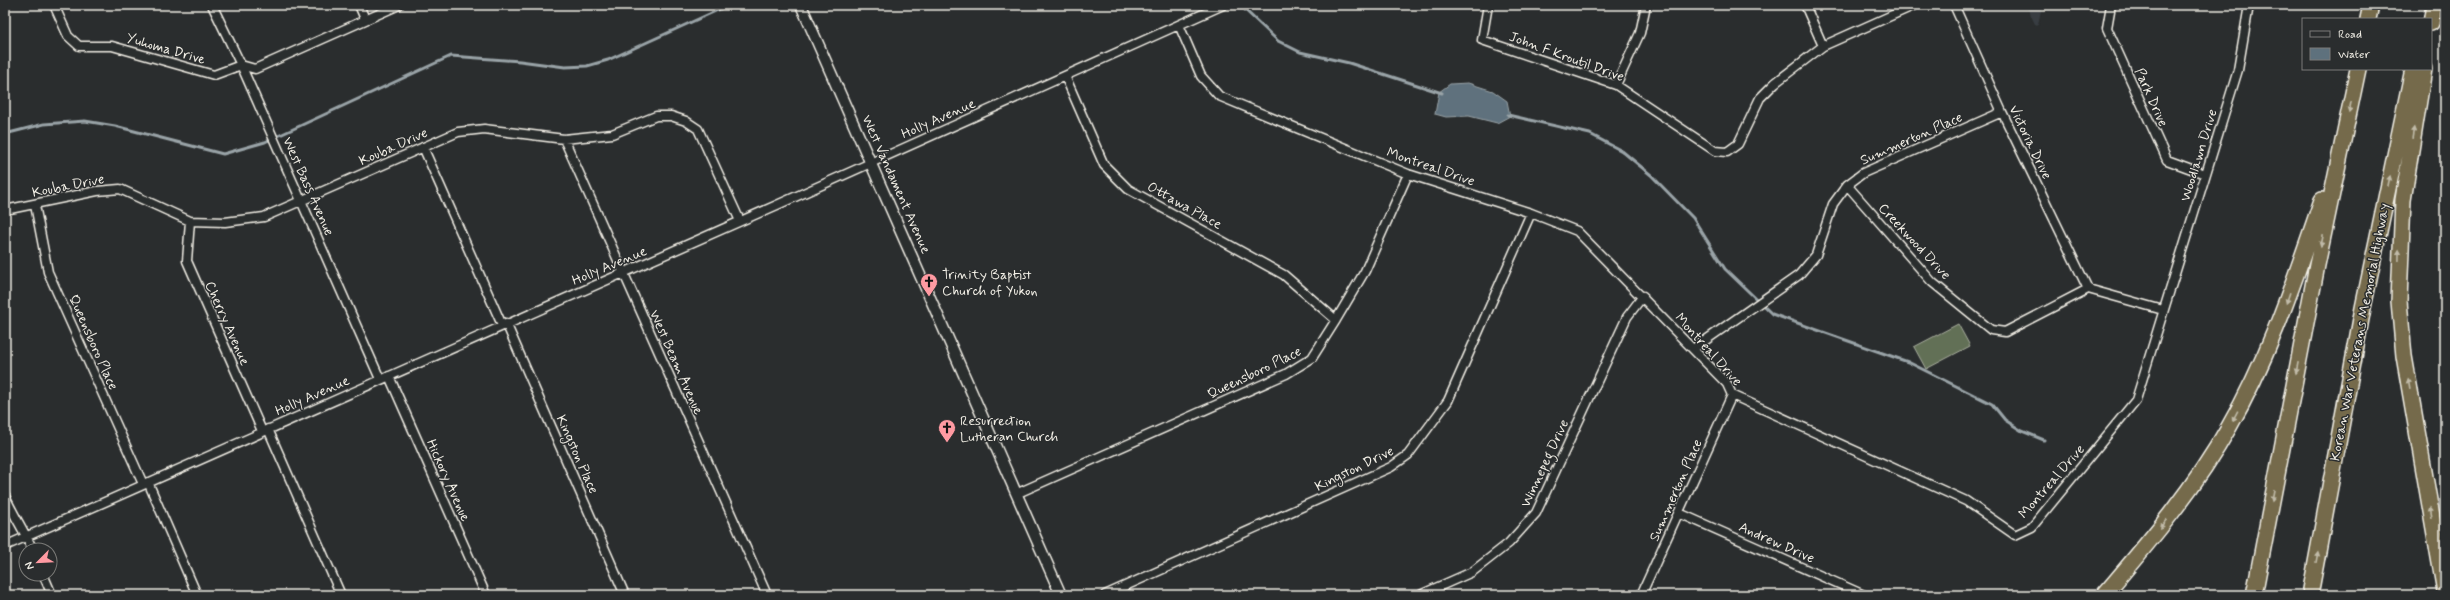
<svg xmlns="http://www.w3.org/2000/svg" width="2450" height="600" font-family="Mynerve,sans-serif">
	<style>
		.built { fill: #383d42 }
		.green { fill: #626f57; stroke: #abb0a0 }
		.water { fill: #5e717d; stroke: #9aa4a8 }
		.lines { fill: none; stroke-linecap: round; stroke-linejoin: round }
		.stream { stroke: #9aa4a8; stroke-width: 3 }
		.minor-casing { stroke: #f4f1e8; stroke-width: 11 }
		.tertiary-casing { stroke: #f4f1e8; stroke-width: 13 }
		.motorway-casing { stroke: #f4f1e8; stroke-width: 18 }
		.minor { stroke: #2a2d2e; stroke-width: 8 }
		.tertiary { stroke: #2a2d2e; stroke-width: 10 }
		.motorway { stroke: #746b4b; stroke-width: 15 }
		.oneway { fill: #c1bba9 }
		.labels { text-anchor: middle; stroke-width: 3; stroke-linejoin: round; paint-order: stroke }
		.street-label { font-size: 14px; fill: #f4f1e8; stroke: #2a2d2e }
		.poi-label { font-size: 14px; fill: #f4f1e8; stroke: #2a2d2e; text-anchor: start }
	</style>
	<rect width="100%" height="100%" fill="#2a2d2e"/>
	<filter id="ink" filterUnits="userSpaceOnUse"><feTurbulence type="fractalNoise" baseFrequency=".025" numOctaves="2"/><feDisplacementMap in="SourceGraphic" scale="8" xChannelSelector="R" yChannelSelector="G"/><feConvolveMatrix kernelMatrix="1 2 1 2 8 2 1 2 1" color-interpolation-filters="sRGB"/></filter>
	<g filter="url(#ink)">
		<path class="built" d="M2026 5H2042L2038 25 2035 24Z"/>
		<path class="green" d="M1958 324 1970 346 1926 369 1914 347Z"/>
		<path class="water" d="M1468 83 1493 91 1507 101 1510 116 1497 123 1469 116 1446 117 1435 114 1439 92 1450 84Z"/>
		<g class="lines">
			<path class="stream" d="M1243 8 1278 41 1300 52 1349 63 1442 93
				M1508 115 1590 134 1622 151 1651 175 1693 218 1725 269 1772 314 1908 362 1992 404 2005 420 2022 431 2044 440
				M5 134 44 124 85 121 115 126 223 154 265 142 451 56 520 61 565 67 587 66 608 60 729 5"/>
			<defs>
				<path id="minor" d="M54 5 68 36 79 46H112L214 75 241 65 255 69 399 5
					M212 5 241 65 380 379
					M359 5 365 19
					M1488 5 1482 40 1616 85 1715 151 1727 152 1738 144 1760 98 1775 83 1823 46 1915 5
					M1805 5 1823 46
					M1954 5 2002 112 2088 289
					M2111 5 2107 28 2167 160 2205 174
					M1179 25 1201 76 1219 96 1408 174 1531 213 1577 231 1727 384 1732 395 1966 501 2015 535 2032 527 2136 400 2238 70 2249 5
					M1065 76 1104 165 1128 189 1284 275 1336 320
					M1616 85 1640 33 1646 5
					M564 139 767 595
					M423 147 502 325
					M1847 185 1932 282 1991 330 2005 332 2088 289 2163 310
					M35 205 48 272 143 484
					M5 210 97 191 120 189 190 221 225 222 264 217 458 132 484 129 564 139 612 134 656 116H671L686 121 698 129 740 221
					M190 221 187 261 262 431
					M506 323 625 595
					M1693 349 1799 275 1816 255 1833 204 1847 185 1863 173 2002 112
					M389 376 486 595
					M268 429 341 595
					M148 482 197 595
					M1018 493 1286 374 1312 358 1336 320 1365 271 1408 174
					M5 496C13 514 24 531 33 550
					M1679 513 1864 595
					M5 546 777 205 1223 5
					M43 574 52 595
					M1105 595 1391 467 1408 455 1448 401 1531 213
					M1420 595 1472 572 1509 543 1536 513 1627 317 1643 296
					M1641 595 1732 395"/>
				<path id="tertiary" d="M801 5 1061 595"/>
				<path id="motorway" d="M2368 19 2371 5
					M2431 23 2434 5
					M2424 69 2403 200 2399 301 2404 356 2445 592
					M2104 595C2149 542 2195 488 2229 427 2270 356 2295 278 2322 200
					M2254 595 2317 265 2358 69
					M2310 595 2363 308 2413 69"/>
			</defs>
			<use href="#minor" class="minor-casing"/>
			<use href="#tertiary" class="tertiary-casing"/>
			<use href="#motorway" class="motorway-casing"/>
			<use href="#minor" class="minor"/>
			<use href="#tertiary" class="tertiary"/>
			<use href="#motorway" class="motorway"/>
		</g>
		<defs><path id="oneway-solid" d="M-6-.8H1V-3.2L6.5 0L1 3.2V.8H-6Z"/></defs>
		<g class="oneway">
			<use href="#oneway-solid" transform="translate(2350 107) rotate(102)"/>
			<use href="#oneway-solid" transform="translate(2413 133) rotate(-81)"/>
			<use href="#oneway-solid" transform="translate(2389 181) rotate(-78)"/>
			<use href="#oneway-solid" transform="translate(2322 241) rotate(102)"/>
			<use href="#oneway-solid" transform="translate(2399 255) rotate(-89)"/>
			<use href="#oneway-solid" transform="translate(2288 298) rotate(109)"/>
			<use href="#oneway-solid" transform="translate(2297 368) rotate(101)"/>
			<use href="#oneway-solid" transform="translate(2409 384) rotate(-99)"/>
			<use href="#oneway-solid" transform="translate(2235 416) rotate(118)"/>
			<use href="#oneway-solid" transform="translate(2273 496) rotate(101)"/>
			<use href="#oneway-solid" transform="translate(2431 513) rotate(-100)"/>
			<use href="#oneway-solid" transform="translate(2163 524) rotate(129)"/>
			<use href="#oneway-solid" transform="translate(2317 557) rotate(-80)"/>
		</g>
	</g>
	<defs>
		<symbol id="church-pin" viewBox="-11 -11 22 30"><path d="M0 17L-7.5 6A9.5 9.5 0 1 1 7.5 6Z" fill="#ff9aa2" stroke="#2a2d2e"/><path d="M-1.2-6h2.4v3.5h3.3v2.4h-3.3V6h-2.4V-.1h-3.3v-2.4h3.3Z" fill="#111"/></symbol>
	</defs>
	<g fill-rule="evenodd">
		<use href="#church-pin" x="919" y="272" width="20" height="27"/>
		<use href="#church-pin" x="937" y="418" width="20" height="27"/>
	</g>
	<g class="labels">
		<g class="street-label">
			<text transform="translate(166 48) rotate(16)" y="5">Yuhoma Drive</text>
			<text transform="translate(1567 56) rotate(20)" y="5">John F Kroutil Drive</text>
			<text transform="translate(2152 97) rotate(66)" y="5">Park Drive</text>
			<text transform="translate(938 118) rotate(-24)" y="5">Holly Avenue</text>
			<text transform="translate(1911 138) rotate(-24)" y="5">Summerton Place</text>
			<text transform="translate(2031 142) rotate(64)" y="5">Victoria Drive</text>
			<text transform="translate(393 146) rotate(-24)" y="5">Kouba Drive</text>
			<text transform="translate(2198 155) rotate(-73)" y="5">Woodlawn Drive</text>
			<text transform="translate(1431 166) rotate(19)" y="5">Montreal Drive</text>
			<text transform="translate(897 184) rotate(66)" y="5">West Vandament Avenue</text>
			<text transform="translate(68 185) rotate(-11)" y="5">Kouba Drive</text>
			<text transform="translate(309 186) rotate(66)" y="5">West Bass Avenue</text>
			<text transform="translate(1185 205) rotate(29)" y="5">Ottawa Place</text>
			<text transform="translate(1915 241) rotate(47)" y="5">Creekwood Drive</text>
			<text transform="translate(609 265) rotate(-23)" y="5">Holly Avenue</text>
			<text transform="translate(228 323) rotate(66)" y="5">Cherry Avenue</text>
			<text transform="translate(2359 332) rotate(-79)" y="5">Korean War Veterans Memorial Highway</text>
			<text transform="translate(94 342) rotate(66)" y="5">Queensboro Place</text>
			<text transform="translate(1709 349) rotate(48)" y="5">Montreal Drive</text>
			<text transform="translate(677 362) rotate(66)" y="5">West Beam Avenue</text>
			<text transform="translate(1254 372) rotate(-26)" y="5">Queensboro Place</text>
			<text transform="translate(312 395) rotate(-24)" y="5">Holly Avenue</text>
			<text transform="translate(578 454) rotate(66)" y="5">Kingston Place</text>
			<text transform="translate(1544 463) rotate(-65)" y="5">Winnepeg Drive</text>
			<text transform="translate(1354 468) rotate(-26)" y="5">Kingston Drive</text>
			<text transform="translate(449 480) rotate(66)" y="5">Hickory Avenue</text>
			<text transform="translate(2051 481) rotate(-49)" y="5">Montreal Drive</text>
			<text transform="translate(1675 490) rotate(-66)" y="5">Summerton Place</text>
			<text transform="translate(1777 542) rotate(24)" y="5">Andrew Drive</text>
		</g>
		<g class="poi-label">
			<text x="942" y="279">Trinity Baptist<tspan x="942" dy="16">Church of Yukon</tspan></text>
			<text x="960" y="425">Resurrection<tspan x="960" dy="16">Lutheran Church</tspan></text>
		</g>
	</g>
	<rect width="2450" height="600" fill="none" stroke="#2a2d2e" stroke-width="20"/>
	<rect x="10" y="10" width="2430" height="580" fill="none" stroke="#f4f1e8" stroke-width="1.5" filter="url(#ink)"/>
	<rect x="2302" y="18" width="130" height="52" fill="#2a2d2e" stroke="#7b7b78"/>
	<rect x="2310" y="31" width="20" height="6" fill="#2a2d2e" stroke="#7b7b78"/>
	<text x="2338" y="38" font-size="12" fill="#f4f1e8">Road</text>
	<rect x="2310" y="48" width="20" height="12" fill="#5e717d" stroke="#7b7b78"/>
	<text x="2338" y="58" font-size="12" fill="#f4f1e8">Water</text>
	<g transform="translate(38 562) rotate(246)"><circle r="19" fill="#2a2d2e" stroke="#7b7b78"/>
	<path d="M0-3L7 15L0 10L-7 15Z" fill="#ff9aa2"/>
	<text y="-6" font-size="11" font-weight="bold" text-anchor="middle" fill="#f4f1e8">N</text>
	</g>
</svg>
